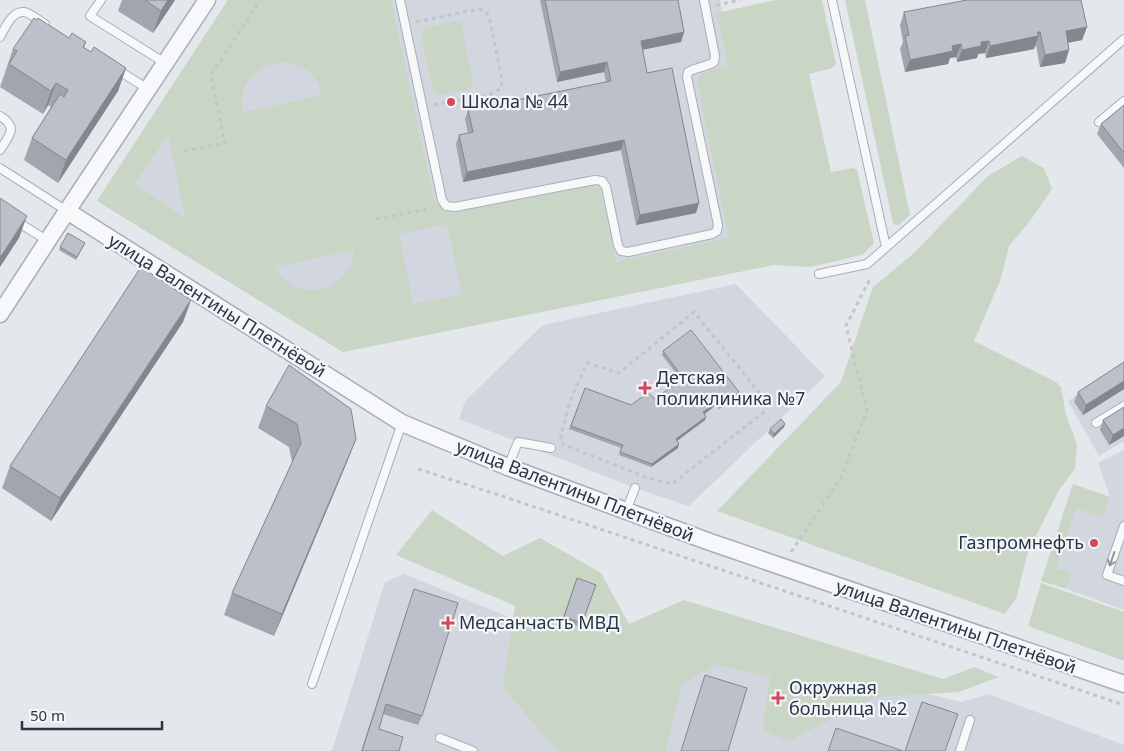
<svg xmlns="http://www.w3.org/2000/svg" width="1124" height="751" font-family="'Noto Sans',sans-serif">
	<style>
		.built { fill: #d2d6de }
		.green { fill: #c9d6c5; fill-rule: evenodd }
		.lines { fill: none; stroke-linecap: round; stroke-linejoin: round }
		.service-casing { stroke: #a9aeb7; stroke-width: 10 }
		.minor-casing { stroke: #a9aeb7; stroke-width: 19 }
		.path { stroke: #c2c5cb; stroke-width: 3; stroke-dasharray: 4 4; stroke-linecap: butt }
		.service { stroke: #f7f8fa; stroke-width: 8 }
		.minor { stroke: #f7f8fa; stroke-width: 16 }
		.wall { fill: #a1a5ae }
		.shaded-wall { fill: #83868d }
		.building { fill: #bbc0ca; stroke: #83868d }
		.oneway { stroke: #9196a0 }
		.poi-dot { fill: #d1495b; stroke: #f4f6f9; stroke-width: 2 }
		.labels { text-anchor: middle; stroke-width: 4.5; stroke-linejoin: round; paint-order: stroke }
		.poi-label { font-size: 18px; fill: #2b3445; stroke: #f4f6f9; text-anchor: start }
		.street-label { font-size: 18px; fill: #2b3445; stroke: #f4f6f9 }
	</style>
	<rect width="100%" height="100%" fill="#e4e7ec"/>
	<path class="built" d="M228 0H720L774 265 343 352 97 201Z
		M736 284 825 376 689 506 635 488 459 419 465 401 543 325Z
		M1124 365V441L1099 456 1068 401Z
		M1124 450V610L1067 589 1072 573 1056 568 1076 509 1103 517 1110 497 1098 463Z
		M404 574 623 664 692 645 924 693 961 702 989 694 1124 745V751H332L385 582Z"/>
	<path class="green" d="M228 0H391L434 201 453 213 592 185 600 189 616 262 729 238 697 81 702 73 728 66 717 13 775 0H822L836 64 832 68 809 74 831 172 853 168 857 170 874 243 862 255 810 267 773 265 343 352 97 201ZM282 62C304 64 316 74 322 95L243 112C237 84 255 66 282 62ZM168 135 185 216 184 217 135 184ZM447 224 462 294 413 304 399 234ZM354 250C352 282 315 303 287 282 282 278 278 272 275 267Z
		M845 0H865L910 215 899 225H895L893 223Z
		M456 21 461 24 473 84 470 89 438 95 435 94 433 92 421 33 424 28Z
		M1022 156 1044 168 1052 189 1030 221 1009 246 1000 281 974 341 1056 382 1061 387 1066 415 1077 444 1075 469 1059 490 1028 552 1016 599 1005 614 717 511 841 382 873 287 913 254 988 176Z
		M1073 484 1110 497 1103 517 1076 509 1056 568 1072 573 1067 589 1041 581Z
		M432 510 503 556 540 538 601 573 629 624 684 600 943 679 974 667 999 677 959 692 875 697 787 742 763 729 770 676 717 665 682 684 666 751H557L503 687 515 606 396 555Z
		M1041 583 1124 612V661L1028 626Z"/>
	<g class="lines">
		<defs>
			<path id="service" d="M101 0 90 16 165 63
				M400 0 442 200 446 206 455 207 595 180 602 181 606 187 618 245 621 251 628 252 712 234 717 231 718 225 687 77 688 72C697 67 706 67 714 62L715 56 704 0
				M832 0 886 247
				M0 37C5 28 12 11 24 12 31 13 39 21 45 24
				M116 69 148 89
				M0 116C19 127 9 136 0 150
				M1099 122 1124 101
				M0 168 67 211
				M0 211 48 241
				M819 274 867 264 1124 39
				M1096 423 1124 406
				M508 467 518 442 551 448
				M626 511 635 488
				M1124 526 1107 575 1124 581
				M312 684 402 423
				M440 738 473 751
				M960 751 970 720"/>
			<path id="minor" d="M67 211 402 423 508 467 710 542 1124 684
				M0 314 67 211 207 0"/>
		</defs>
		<use href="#service" class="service-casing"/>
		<use href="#minor" class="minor-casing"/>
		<path class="path" d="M716 5 740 0
			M416 22 479 9 485 11 489 16 502 80 501 88 494 93 433 105
			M184 151 225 143 211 75 260 0
			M376 219 433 208
			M560 439 569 404 587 363 619 373 694 312 766 401 764 412 672 484 648 478 562 444
			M418 469 499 495 1124 705
			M791 552 841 478 867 410 846 326 871 277"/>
		<use href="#service" class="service"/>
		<use href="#minor" class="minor"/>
	</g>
	<path class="wall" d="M122 0H175L153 33 118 11Z
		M540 0H678L684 32 681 42 642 49 647 73 699 203 696 213 636 225 621 150 463 182 456 144 459 135 468 133 465 119 468 110 606 82 604 72 557 82Z
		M904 12 1087 27 1082 40 1068 43 1065 63 1040 67 1036 45 1034 49 986 58 985 53 978 54 977 58 957 62 956 57 950 58 948 64 905 72 900 49 903 42 900 25Z
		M69 38 86 42 84 48 91 52 126 68 118 91 58 183 24 160 32 138 51 107 48 105 43 114 0 87 13 49Z
		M1124 105V168L1097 134 1101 124Z
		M85 243 76 260 59 250 60 247Z
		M191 300 183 322 51 521 2 488 10 466Z
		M663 351 738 395 719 409 716 405 704 414 705 420 677 441 678 448 651 467 619 455 621 448 569 429 585 388 631 405 655 399 681 380 662 355Z
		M1124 362V389L1083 415 1074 402 1078 392Z
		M266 406 356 439 347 462 274 636 224 615 232 593 292 462 289 447 258 428Z
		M1124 407V436L1109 445 1100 430 1103 420Z
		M785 424 784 427 773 438 768 433 770 429Z
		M577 578 596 585 581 627 562 620Z
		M414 589 422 716 418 725 383 714 379 729 399 751H361Z"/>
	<path class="shaded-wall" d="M168 0H175L153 33 161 11Z
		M1087 27 1082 40 1061 44 1066 31Z
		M684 32 681 42 637 51 641 41Z
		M1038 32H1040L1034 49 986 58 990 46Z
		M989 41 985 53 978 54 977 58 957 62 962 50 981 42Z
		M961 44 956 57 950 58 948 64 905 72 910 60 952 46Z
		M1069 50 1065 63 1040 67 1045 55Z
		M607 62 604 72 557 82 560 72Z
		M126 68 118 91 58 183 66 160Z
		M56 83 48 105 43 114 51 91Z
		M624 140 621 150 463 182 467 172Z
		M699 203 696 213 636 225 640 215Z
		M27 216 19 238 0 267V258Z
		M191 300 183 322 51 521 60 498Z
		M1124 381V389L1083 415 1086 405Z
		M739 392 738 395 719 409 721 406Z
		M718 402 716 405 702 416 703 412Z
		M706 417 705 420 674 443 676 439Z
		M785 424 784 427 773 438 774 434Z
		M1124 428V436L1109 445 1113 435Z
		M356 439 347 462 274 636 282 614Z
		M679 444 678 448 651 467 652 464Z"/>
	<path class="building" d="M145 0H168L161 11Z
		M545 0H678L684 32 641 41 647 73 672 68 699 203 640 215 624 140 467 172 459 135 473 132 468 110 611 81 607 62 560 72Z
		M967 0H1081L1087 27 1066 31 1069 50 1045 55 1040 32H1038V36L990 46 989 41 981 42V46L962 50 961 44 952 46 953 51 910 60 905 36 909 35 904 12Z
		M34 18 37 20 38 18 69 38 72 33 86 42 83 47 91 52 94 47 126 68 66 160 32 138 60 94 64 97 68 90 56 83 51 91 9 64 17 51 13 49Z
		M1124 105V153L1101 124Z
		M0 198 27 216 0 258Z
		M68 233 85 243 77 257 60 247Z
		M141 267 191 300 60 498 10 466Z
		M691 330 739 392 721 406 718 402 703 412 706 417 676 439 679 444 652 464 620 452 623 445 571 426 585 388 631 405 648 393 655 399 683 378 663 351Z
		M1124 362V381L1086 405 1078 392Z
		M289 365 351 409 356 439 282 614 232 593 301 443 297 424 266 406Z
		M1124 407V428L1113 435 1103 420Z
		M781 419 785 424 774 434 770 429Z
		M577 578 596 585 582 623 564 617Z
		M414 589 458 603 422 716 386 704 379 729 403 737 399 751H362Z
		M705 675 747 688 728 751H681Z
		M922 702 958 714 945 751H905Z
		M836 728 903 751H828Z"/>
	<defs><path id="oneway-shaft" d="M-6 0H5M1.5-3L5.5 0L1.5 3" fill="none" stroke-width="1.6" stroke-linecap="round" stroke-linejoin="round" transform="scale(1.25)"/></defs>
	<use class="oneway" href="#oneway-shaft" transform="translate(1112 559) rotate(109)"/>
	<g class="poi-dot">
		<circle cx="451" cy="102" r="5"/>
		<path d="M642.5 380.5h5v5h5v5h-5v5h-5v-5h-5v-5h5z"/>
		<circle cx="1094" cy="543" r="5"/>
		<path d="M445.5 615.5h5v5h5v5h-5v5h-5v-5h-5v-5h5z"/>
		<path d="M775.5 690.5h5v5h5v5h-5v5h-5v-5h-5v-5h5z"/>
	</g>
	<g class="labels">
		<g class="poi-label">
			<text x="461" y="108">Школа № 44</text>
			<text x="656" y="384">Детская<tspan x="656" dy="21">поликлиника №7</tspan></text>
			<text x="1084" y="549" text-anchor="end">Газпромнефть</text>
			<text x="459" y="629">Медсанчасть МВД</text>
			<text x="789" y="694">Окружная<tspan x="789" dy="21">больница №2</tspan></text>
		</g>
		<g class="street-label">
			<text transform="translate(217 306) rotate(32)" y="6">улица Валентины Плетнёвой</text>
			<text transform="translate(575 491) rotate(21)" y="6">улица Валентины Плетнёвой</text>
			<text transform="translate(956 627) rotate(19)" y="6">улица Валентины Плетнёвой</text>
		</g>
	</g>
	<path d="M22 721v8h140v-8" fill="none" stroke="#2b3445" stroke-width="2.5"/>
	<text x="30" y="721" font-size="15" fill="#2b3445" stroke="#f4f6f9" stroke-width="4" paint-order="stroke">50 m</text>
</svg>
